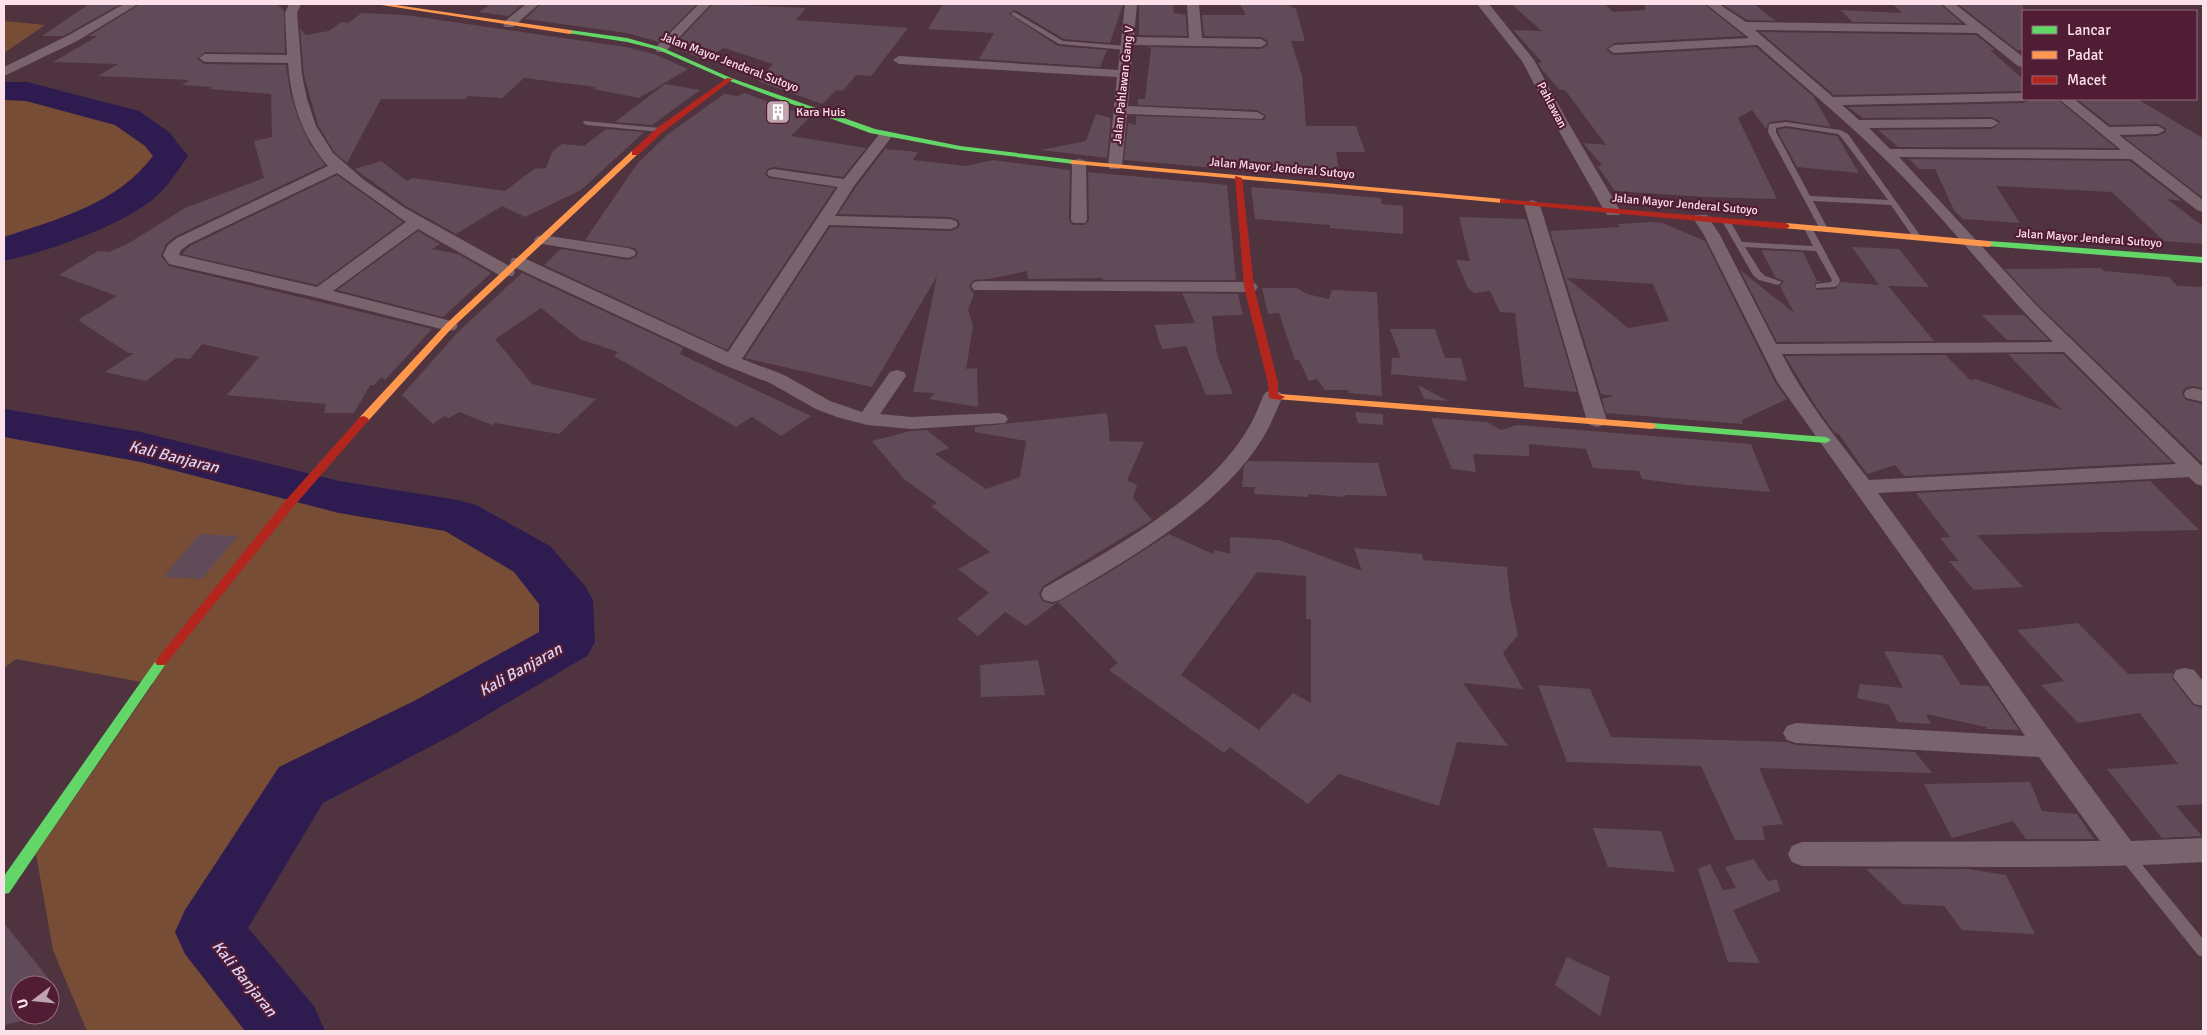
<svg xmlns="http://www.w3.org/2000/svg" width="2207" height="1035" font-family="Signika,sans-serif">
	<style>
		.green { fill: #784d35 }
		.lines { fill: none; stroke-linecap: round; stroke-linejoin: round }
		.river { fill: #2e1b50; fill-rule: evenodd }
		.building { fill: #614b59; fill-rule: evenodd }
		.lane { fill: #79646d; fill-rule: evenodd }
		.street { fill: #79646d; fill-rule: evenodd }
		.fast { fill: #63d668; fill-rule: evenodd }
		.slow { fill: #ff974d; fill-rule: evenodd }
		.jam { fill: #b3261e; fill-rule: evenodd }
		.labels { text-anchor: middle; stroke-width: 4.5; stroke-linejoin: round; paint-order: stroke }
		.far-street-label { font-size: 12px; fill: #fce1ea; stroke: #501d34 }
		.far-poi-label { font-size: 12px; fill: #fce1ea; stroke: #501d34; text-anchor: start }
		.water-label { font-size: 16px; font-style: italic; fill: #dad3f9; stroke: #501d34 }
	</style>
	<rect width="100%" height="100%" fill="#4f3440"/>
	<path class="green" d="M4 21 45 25 4 53Z
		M4 91 27 92 127 118 157 139 171 156C136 215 64 229 4 250Z
		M4 423 141 447 339 497 458 517 532 559 566 600 567 642 437 716 301 785 209 932 289 1031H87L53 950 36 854 153 684 16 659 4 668Z"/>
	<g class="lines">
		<path class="river" d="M4 82H27L139 111 169 132 188 156C177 172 167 188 152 200 118 227 46 252 4 261V237C58 219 117 204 153 156L145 146 115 125 26 101 4 100Z
			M4 409 141 432 339 481 458 500 476 505 550 546 585 586 593 600 595 642 587 656 458 732 323 803 248 928 314 1006 325 1031H245L185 954 175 932 185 910 279 767 416 700 539 632V604L514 572 445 531 339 513 141 462 4 437Z"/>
	</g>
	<path class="building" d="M89 4H121L63 36H42Z
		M140 4H277L284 11 285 53 205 52 197 59 205 64 286 65 290 92 298 118 310 144 325 165 176 236 166 244 161 256 169 266 432 329 385 380 382 377 374 385H370L354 413H324L326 404 227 395 259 357 202 344 190 359 176 358 146 381 105 372 134 353H128L78 320 117 296 59 275 98 251 109 252 129 243 185 208 264 178 254 141 272 137 271 94 210 89 212 87 182 85 189 80 98 76 118 64 53 62 98 36H89Z
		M491 4H523L508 16 479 12Z
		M541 4H697L659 42 627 33 525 19Z
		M713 4 806 8 796 20 908 28 871 76 856 75 843 91 836 90 822 104 758 81 773 64 724 48 704 60 673 46Z
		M943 4H1123L1110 43 1064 39 1015 10 1009 14 1058 46 1107 50 1100 67 979 59 994 33 928 29Z
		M1139 4H1173L1174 13 1186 15 1187 36 1139 35Z
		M1240 4H1286L1296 9 1305 41H1291L1302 76 1306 126H1356L1365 152H1336L1340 179 1124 160 1128 123 1136 125V116L1264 120 1266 116 1257 110 1138 105V99H1145L1151 48 1148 47 1261 49 1268 45V41L1261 37 1204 36 1202 15H1246Z
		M1511 4H1605L1613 12 1645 10V4H1704L1744 36 1614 43 1606 50 1614 55 1756 47 1813 96 1831 127 1786 120 1769 122 1766 129 1752 110 1738 118 1777 199 1704 197 1615 191 1598 167 1602 165 1583 143 1606 145 1565 90H1560L1542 70 1538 63 1542 62 1513 30 1542 31Z
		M1722 4H1754L1776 21 1747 20Z
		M1893 4H1940L1962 23 1853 22 1840 10 1902 13Z
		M1958 4H2023V50H2017Z
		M362 13 405 15 626 47 654 54 688 69 639 98 593 89 596 87 524 78 502 98 468 96 466 99H381L347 163 334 152 318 125 304 75 300 29 306 35 329 31 341 22 348 23Z
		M1760 32 1976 35 1995 50H1990L2023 79V91L1834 95Z
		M665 84 700 90 652 125 615 122Z
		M745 93 810 117 791 136 866 148 843 177 774 167 767 169 765 174 769 178 835 188 727 350 544 265 561 249 628 260 636 257 638 252 635 248 585 240 637 164 667 135 724 94 738 96Z
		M2031 99H2057L2116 148 1898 147 1878 130 1992 129 2001 122 1992 117 1863 118 1848 107 2023 103Z
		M2077 99H2137L2203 138V198L2124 137 2158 136 2166 132V128L2158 124 2110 125Z
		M1096 114 1111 118 1107 158 1041 150 1086 141Z
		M1786 128 1837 136 1859 173 1797 167 1778 132V130Z
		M606 129 644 132 581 190 525 217 502 206 456 234 406 206 355 169 381 161 407 181 413 178 505 191 534 169 546 168 552 152 562 144 584 146Z
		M885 149 918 152 913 160 966 166 993 160 1070 170 1069 220 1073 225H1085L1089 220 1088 172 1227 185 1236 280H1103V278L1028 279 1027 271 989 279 974 280 969 286 974 294 968 310 973 326 966 369 977 368 978 407 929 399 935 393 913 392 937 276 872 387 745 358 830 227 950 231 958 228 960 225 958 220 950 217 838 214 856 187Z
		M1909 159 2130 161 2182 201 2167 199 2203 226V244L2164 241 2112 192 1996 186 2020 223 1963 219 1954 210 1935 169H1919Z
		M337 175 403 222 317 285 182 254 190 246Z
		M1251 187 1381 198V204L1403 206V234L1330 228V225L1255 219Z
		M1459 217 1526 219 1577 392 1524 387 1515 313 1500 312 1490 291 1474 293 1468 288 1456 260 1470 261Z
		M1652 222 1662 223 1705 241 1776 384 1787 399 1742 420 1743 424 1606 413 1602 399 1614 396 1601 394 1550 231 1620 227 1618 224ZM1567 278 1653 284 1669 321 1628 328Z
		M418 231 440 244 432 249 458 254 491 273 443 317 337 290Z
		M1852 247 1899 249 1929 287 1888 286 1934 341 1777 342 1740 270 1794 313 1780 286 1784 281 1776 278 1761 250 1803 252 1817 281H1822L1815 283 1816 290 1835 289 1841 282 1879 285Z
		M2101 268 2104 271 2169 277 2177 286 2203 287V388L2192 386 2185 388 2182 393 2186 400 2203 404V461H2200L2038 305 2005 269Z
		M522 273 683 348 680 354 811 416 781 436 752 417 736 427 614 356 618 352 580 339 541 308 495 339 532 384 596 399 559 434 495 423 492 425 459 412 449 418 444 416 433 424 402 395 458 332Z
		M1262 288H1297L1307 294 1329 299 1332 290 1377 292 1382 396 1349 393 1348 390H1325L1317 379 1309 381 1299 360H1295L1279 313 1268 314Z
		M1182 293 1238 294 1243 315 1212 316 1217 355 1233 394 1206 395 1186 346 1163 349 1159 341 1155 325 1195 323Z
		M1982 315H2024L2049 340H2007Z
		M1390 329H1435L1445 358H1461L1467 381 1391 374 1392 358H1401Z
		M2008 354H2063L2172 462 1904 476 1895 465 1867 474 1839 434 1834 432 1813 402 1785 356 1945 355 1970 380 1976 379 2062 410Z
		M1418 385 1448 401 1424 399Z
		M1355 412 1383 414V425L1358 423Z
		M1107 413 1110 441 1144 442 1127 480 1137 485 1133 498 1152 520 1043 586 1039 593 1042 601 1052 604 1058 602 1026 626 1005 612 978 636 957 619 989 593 958 569 990 552 931 506 937 503 904 479 872 441 910 431 927 430 949 448 935 454 986 489 1020 477 1026 441 975 432V427Z
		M1431 418 1487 422 1501 430 1517 425 1751 444 1770 492 1687 485 1642 479 1639 471 1593 468 1586 449 1529 444V456L1473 454 1476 472 1452 469Z
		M1248 461 1378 463 1387 496 1346 495 1344 497 1308 494V497L1254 494 1255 487H1242L1244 466Z
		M2150 481 2199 530 1977 535 2023 587 1974 590 1949 561H1959L1940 538 1950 537 1916 493Z
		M200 534 238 536 202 579 163 577Z
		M1169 534 1213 554 1215 550 1230 554V537L1279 540 1362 571 1354 548 1422 554 1423 560 1507 567 1510 598 1518 635 1503 653 1523 689 1463 683 1508 746 1457 742 1439 806 1339 774 1308 804 1230 747 1224 753 1109 670 1118 663 1058 602 1118 567ZM1257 572 1306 576V619H1311V703L1293 693 1259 730 1181 675Z
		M2078 623 2128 674 2173 673 2172 678 2193 705 2203 708V804L2176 806 2202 836 2162 838 2107 769 2178 764 2140 713 2078 723 2041 685 2064 681 2017 630Z
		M1884 651 1942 655 1961 685 1989 686 2019 730 1987 729 1986 727 1926 714 1931 724 1898 722 1889 705 1857 698 1860 684 1903 688Z
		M1038 660 1045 695 981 697 980 665Z
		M1538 685 1590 689 1611 737 1787 742 1796 745 1915 752 1932 773 1759 768 1783 824 1762 826 1765 840H1735L1701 766 1567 762Z
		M2030 782 2042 811 2077 814 2094 839H2026L2013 821 1952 838 1924 784Z
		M1593 828 1661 831 1675 872 1608 867Z
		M1753 859 1768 881 1777 879 1780 891 1733 910 1760 963 1728 962 1698 869 1710 864 1723 890 1736 888 1725 867Z
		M1866 869H1968L2006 875 2035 934 1962 930 1944 906 1903 904Z
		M4 923 56 988 54 1014 4 1025ZM20 985H50V1015H20Z
		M1567 957 1610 977 1600 1016 1555 985Z"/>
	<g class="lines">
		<path class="lane" d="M1014 12 1063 41 1127 46 1130 48 1127 50 1059 44 1012 15 1011 14Z
			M584 121 660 128 664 130 660 132 587 125 583 123Z
			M1786 122 1840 130 1848 134 1922 238 1921 240H1915L1891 205 1813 201 1828 229 1827 231H1821L1768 132 1769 124ZM1786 126 1838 134 1842 138 1888 200 1810 196 1776 132V128Z
			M1726 218 1729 219 1742 242 1813 246 1804 228 1805 226H1811L1840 280 1839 284 1835 287 1816 288V284L1831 282 1832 280 1816 251 1745 247 1760 271 1765 276 1782 282 1778 285 1759 280 1753 275 1722 221Z
			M2125 848 2130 850 2203 939V957L2198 955 2120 858 2118 854 2120 850Z"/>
		<path class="street" d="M124 4H138L77 41 4 76V67L69 35Z
			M289 4H301L297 13 302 75 307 99 316 126 333 153 364 180 405 208 513 268 515 272 513 276H501L418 229 333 291 455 322 458 326 455 330 449 331 318 298 169 264 163 255 168 245 177 238 328 166C302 136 291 102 288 63L205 62 199 58 205 54 287 55 285 13ZM337 173 406 222 317 287 179 255 181 250 189 244Z
			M526 4H539L513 27H505L503 24 505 21Z
			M699 4H711L665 52H657L655 49 657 46Z
			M1125 4H1137L1134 37 1189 38 1187 4H1199L1202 38 1261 39 1267 43 1261 47 1133 45 1128 106 1257 112 1264 116 1262 119 1127 114 1122 166 1120 169H1110L1108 166 1117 77 899 64 893 60 899 56 1118 70Z
			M1477 4H1489L1534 60 1569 124 1621 212 1619 215H1607L1605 212 1555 124 1522 61Z
			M1706 4H1719L1746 22 1967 25 1942 4H1955L2023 57V67L2018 66 1977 33 1755 30 1833 97 2023 93V99H2029L2023 101 1842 105 1859 120 1992 119 1999 123 1992 127 1869 128 1890 149 2121 150 2059 99H2074L2109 127 2158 126 2165 130 2158 134 2119 135 2203 200V212L2197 210 2131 159 1899 157 2037 306 2203 467V486L2196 484 2189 477 1878 493C1963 608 2045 726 2131 841L2203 838V862C2070 870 1936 866 1802 866L1792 862 1788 854 1792 846 1802 842 2100 841 2039 757 1796 743 1787 740 1783 733 1787 726 1796 723 2025 736 1947 620 1778 383 1704 235 1693 218 1695 215H1707L1720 235 1776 344 2053 342C2001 290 1955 231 1904 178 1858 131 1807 89 1757 45L1614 53 1608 49 1614 45 1749 38ZM2064 352 2176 464 1869 480C1837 439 1805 400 1782 354Z
			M886 131 893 135 854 186 835 216 950 219 956 221 958 224 956 227 950 229 829 225 742 359 784 375 830 401 862 412 890 372 897 370 904 372 906 376 880 414 911 417 998 413 1005 415 1008 419 1005 423 911 429 867 425 837 417 816 409 770 383 724 365 512 266 510 262 512 258H524L728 352 838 187 774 177 769 176 767 173 769 170 774 169 844 179 881 132Z
			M1079 159 1084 160 1086 163 1087 220 1085 223H1073L1071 220 1072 163 1074 160Z
			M1532 200 1537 202 1540 205 1607 421 1604 425 1597 427 1590 425 1587 421 1524 205 1527 202Z
			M542 235 628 248 634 250 636 253 634 256 628 258 536 243 534 240 536 237Z
			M980 281 1249 282 1255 283 1258 287 1255 291 1249 292 974 290 971 286 974 282Z
			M2193 388 2203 390V402L2186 398 2184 394 2186 390Z
			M1273 390 1280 392 1283 396C1278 406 1274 417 1269 427 1230 503 1131 557 1060 600L1052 602 1044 600 1041 594 1044 588C1112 549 1209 497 1249 427 1255 417 1259 406 1263 396L1266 392Z
			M2185 668 2194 670 2203 681V706L2194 704 2173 677 2176 670Z"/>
		<path class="fast" d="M570 30 627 38 663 48 731 78 875 129 960 146 1074 160 1078 162 1074 164 960 150 870 133 727 80 659 50 627 42 568 33 567 32Z
			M1989 241 2203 257V263L1986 246V242Z
			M1652 423 1826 437 1831 440 1826 443 1648 428 1647 426 1648 424Z
			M161 657 165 659 167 662 165 665 9 893 4 894V876L157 659Z"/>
		<path class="slow" d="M375 4H389L570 30 573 32 570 34Z
			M632 151 639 153 452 328 368 421H360L359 419 360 417 446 324Z
			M1071 160 1503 199 1507 201 1503 203 1074 164H1071Z
			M1786 223 1989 241 1993 244 1989 247 1783 228V224Z
			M1280 394 1652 423 1657 426 1652 429 1276 399 1275 397 1276 395Z"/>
		<path class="jam" d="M727 78 733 79 663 132 638 155H632V151L657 128Z
			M1235 176 1242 178 1254 287 1278 383V394L1285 397 1280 400 1269 398 1268 383 1244 287Z
			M1500 199 1786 223 1790 226 1786 229 1503 203H1500Z
			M364 416 369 419 368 421 294 506 165 665H157L155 662 157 659 286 500 360 417Z"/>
	</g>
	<defs>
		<symbol id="building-square" viewBox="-11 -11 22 22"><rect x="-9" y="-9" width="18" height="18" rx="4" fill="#bfa4ae" stroke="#501d34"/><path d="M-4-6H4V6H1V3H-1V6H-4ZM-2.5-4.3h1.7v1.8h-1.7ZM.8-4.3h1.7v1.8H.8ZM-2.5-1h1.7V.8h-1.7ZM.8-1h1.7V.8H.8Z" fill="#fff"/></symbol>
	</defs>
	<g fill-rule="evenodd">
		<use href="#building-square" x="764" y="98" width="28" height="28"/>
	</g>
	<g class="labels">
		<g class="far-street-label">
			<text transform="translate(730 62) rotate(21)" y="4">Jalan Mayor Jenderal Sutoyo</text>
			<text transform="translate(1123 85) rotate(-84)" y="4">Jalan Pahlawan Gang V</text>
			<text transform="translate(1552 105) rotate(62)" y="4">Pahlawan</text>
			<text transform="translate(1282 168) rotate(5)" y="4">Jalan Mayor Jenderal Sutoyo</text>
			<text transform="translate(1685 204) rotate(5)" y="4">Jalan Mayor Jenderal Sutoyo</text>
			<text transform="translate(2089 238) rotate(4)" y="4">Jalan Mayor Jenderal Sutoyo</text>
		</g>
		<g class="far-poi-label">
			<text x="796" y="116">Kara Huis</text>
		</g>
		<g class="water-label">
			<text transform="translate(174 456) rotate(14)" y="6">Kali Banjaran</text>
			<text transform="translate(520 669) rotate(-29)" y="6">Kali Banjaran</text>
			<text transform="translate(245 978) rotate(51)" y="6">Kali Banjaran</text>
		</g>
	</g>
	<rect width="2207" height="1035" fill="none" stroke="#fce1ea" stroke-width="10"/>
	<rect x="2022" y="10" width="175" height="90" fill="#501d34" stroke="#956b7d"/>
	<rect x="2032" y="26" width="25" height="8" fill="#63d668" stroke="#956b7d"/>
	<text x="2067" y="35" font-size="15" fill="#fce1ea">Lancar</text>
	<rect x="2032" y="51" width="25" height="8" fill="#ff974d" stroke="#956b7d"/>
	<text x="2067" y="60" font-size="15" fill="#fce1ea">Padat</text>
	<rect x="2032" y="76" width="25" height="8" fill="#b3261e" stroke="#956b7d"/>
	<text x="2067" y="85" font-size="15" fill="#fce1ea">Macet</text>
	<g transform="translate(35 1000) rotate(254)"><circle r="24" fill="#501d34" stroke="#956b7d"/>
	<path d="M0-4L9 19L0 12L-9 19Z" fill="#bfa4ae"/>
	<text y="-8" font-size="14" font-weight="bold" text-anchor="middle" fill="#fce1ea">U</text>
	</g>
</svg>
